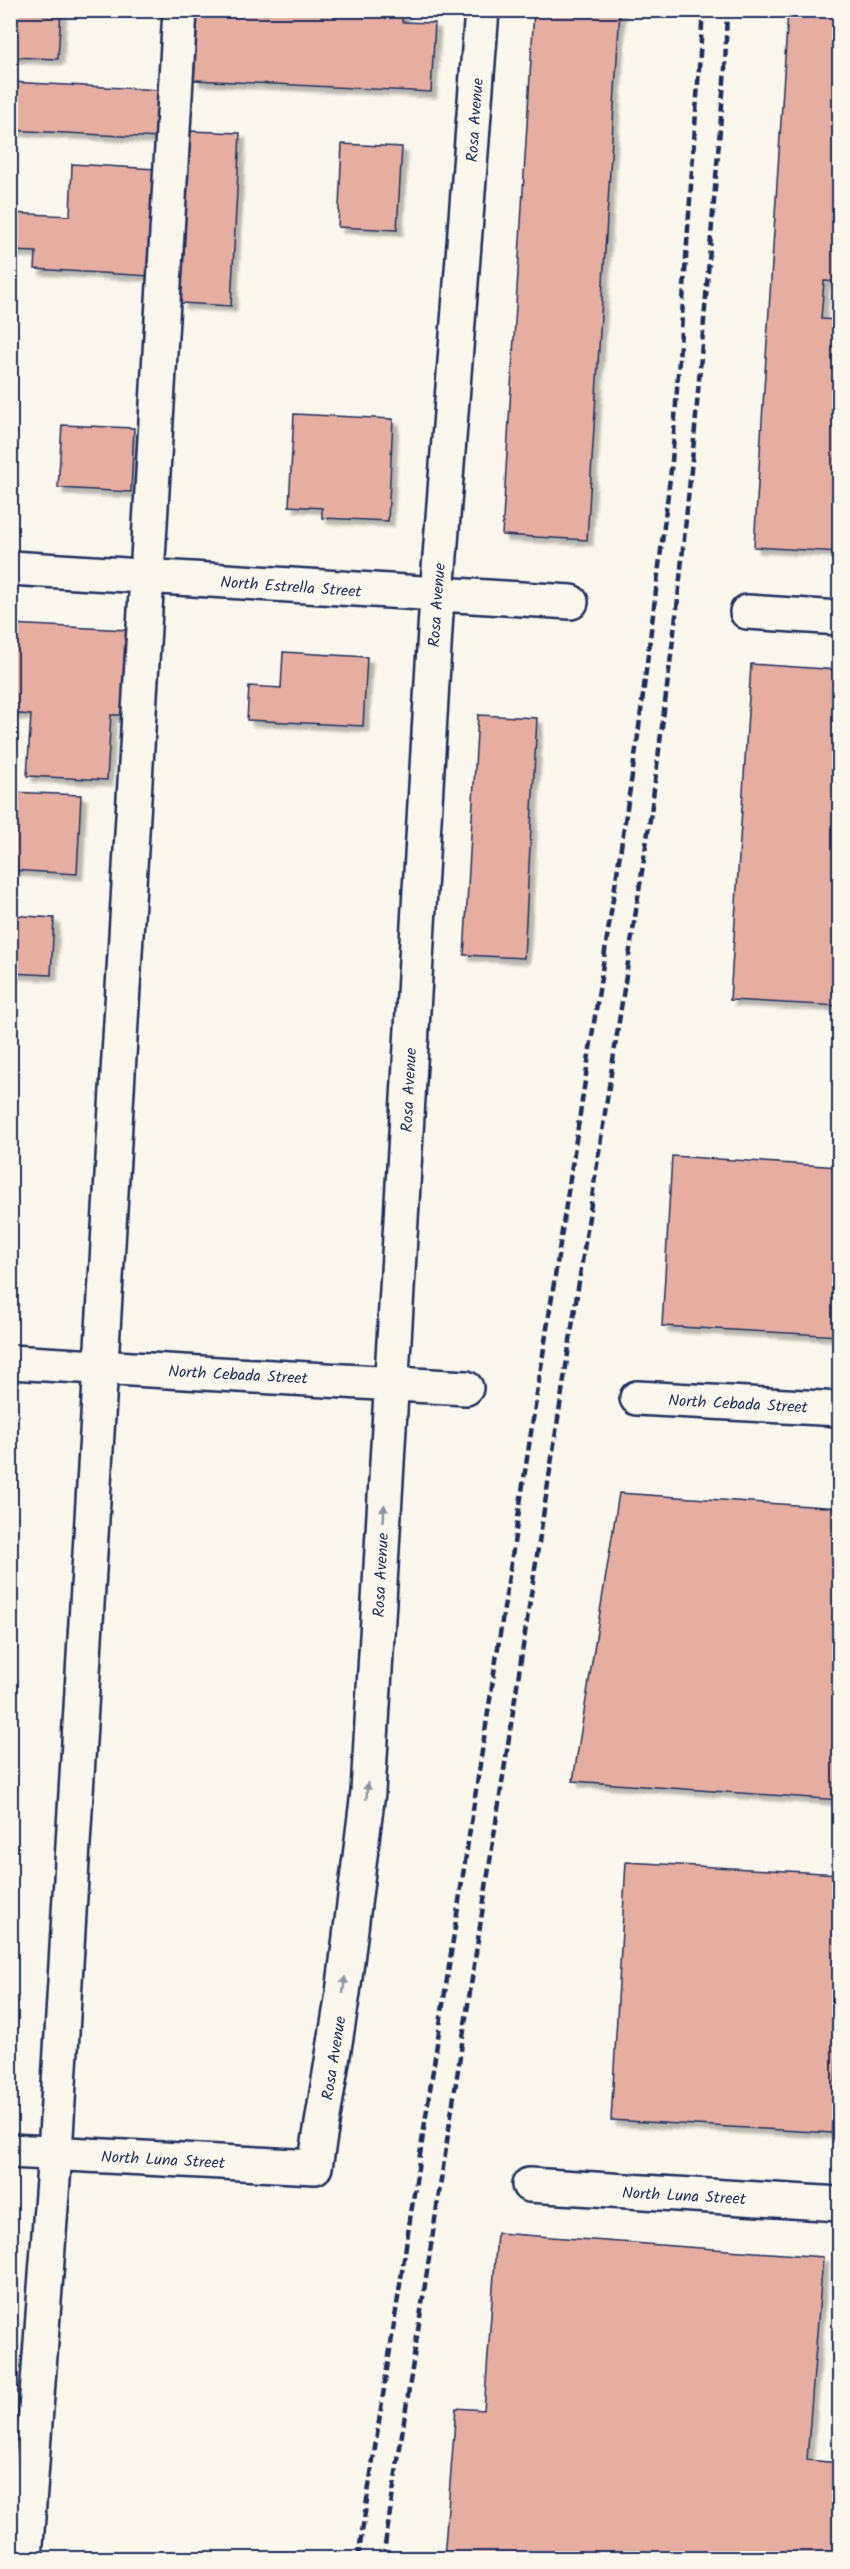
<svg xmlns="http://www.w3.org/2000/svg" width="850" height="2569" font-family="Kalam,sans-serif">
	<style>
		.building { fill: #e6ada1; stroke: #1b2f5e; stroke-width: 1.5; filter: url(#shadow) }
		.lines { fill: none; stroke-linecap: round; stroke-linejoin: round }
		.minor-casing { stroke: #1b2f5e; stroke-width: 38 }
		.minor { stroke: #fbf7ec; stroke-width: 33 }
		.rail { stroke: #1b2f5e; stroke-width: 4.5; stroke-dasharray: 9 4.5; stroke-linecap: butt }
		.oneway { fill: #8b93a5 }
		.labels { text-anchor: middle; stroke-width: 4.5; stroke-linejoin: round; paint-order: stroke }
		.street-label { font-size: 16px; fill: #1b2f5e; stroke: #fbf7ec }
	</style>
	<defs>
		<filter id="shadow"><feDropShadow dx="5.5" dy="5.5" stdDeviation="1.5" flood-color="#0004"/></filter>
	</defs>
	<rect width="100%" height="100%" fill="#fbf7ec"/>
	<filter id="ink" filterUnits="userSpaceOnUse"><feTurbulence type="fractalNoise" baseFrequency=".0167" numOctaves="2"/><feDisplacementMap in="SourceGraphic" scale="12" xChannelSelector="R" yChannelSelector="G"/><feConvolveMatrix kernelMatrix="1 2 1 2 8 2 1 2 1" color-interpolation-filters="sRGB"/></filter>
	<g filter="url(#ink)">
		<path class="building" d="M10 10H61L58 59 10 57Z
			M198 10H403L402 22 435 23 431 92 194 80Z
			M534 10H620L587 540 502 535Z
			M788 10H840V282L824 281 821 319 840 320V552L754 547Z
			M10 82 161 90 159 138 10 130Z
			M190 131 240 133 231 306 181 303Z
			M342 144 402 147 397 230 338 227Z
			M72 164 156 169 150 276 35 269 36 252 10 251 11 213 70 216Z
			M294 414 393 419 388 521 322 518V508L289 506Z
			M62 425 134 428 131 492 58 488Z
			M10 624 128 630 123 715H111L107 780 27 776 31 715 10 713Z
			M283 652 367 657 363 726 247 720 249 686 281 688Z
			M751 664 840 670V1006L730 1000Z
			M478 715 537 718 524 958 464 955Z
			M10 792 81 795 77 874 10 870Z
			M10 915 54 918 51 975 10 973Z
			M672 1156 840 1167V1336L662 1326Z
			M619 1493 840 1508V1800L573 1781Z
			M626 1862 840 1874V2002L832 2133 611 2120Z
			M497 2233 823 2257 807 2460 840 2463V2558H444L456 2408 484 2410Z"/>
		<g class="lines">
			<defs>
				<path id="minor" d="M10 568 571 602
					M747 612 840 618
					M10 1362 466 1388
					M637 1398 840 1409
					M10 2151 315 2167 343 1993 368 1792 437 595 482 10
					M529 2185 840 2204
					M25 2558 55 2153 180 10"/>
			</defs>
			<use href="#minor" class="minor-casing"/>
			<use href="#minor" class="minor"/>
			<path class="rail" d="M358 2558 637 743 672 462 703 10
				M383 2558 651 813 677 608 694 440 725 69 727 10"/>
		</g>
		<defs><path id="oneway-solid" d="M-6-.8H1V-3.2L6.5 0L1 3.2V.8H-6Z" transform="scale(1.5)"/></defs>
		<g class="oneway">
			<use href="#oneway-solid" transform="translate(384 1513) rotate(-87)"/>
			<use href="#oneway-solid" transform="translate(367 1791) rotate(-85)"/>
			<use href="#oneway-solid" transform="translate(344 1985) rotate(-83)"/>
		</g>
	</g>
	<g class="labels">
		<g class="street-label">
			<text transform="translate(474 120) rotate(-86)" y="6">Rosa Avenue</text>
			<text transform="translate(291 586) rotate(4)" y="6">North Estrella Street</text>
			<text transform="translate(436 605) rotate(-86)" y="6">Rosa Avenue</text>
			<text transform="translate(408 1090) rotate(-87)" y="6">Rosa Avenue</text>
			<text transform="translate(238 1374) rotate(3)" y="6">North Cebada Street</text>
			<text transform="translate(738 1403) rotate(3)" y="6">North Cebada Street</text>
			<text transform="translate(380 1575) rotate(-87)" y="6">Rosa Avenue</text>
			<text transform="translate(333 2058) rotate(-81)" y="6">Rosa Avenue</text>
			<text transform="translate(163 2159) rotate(3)" y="6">North Luna Street</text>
			<text transform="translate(684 2195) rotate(3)" y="6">North Luna Street</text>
		</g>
	</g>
	<rect width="850" height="2569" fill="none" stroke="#fbf7ec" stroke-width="36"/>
	<rect x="18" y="18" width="814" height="2533" fill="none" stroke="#1b2f5e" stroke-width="2" filter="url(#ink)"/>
</svg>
